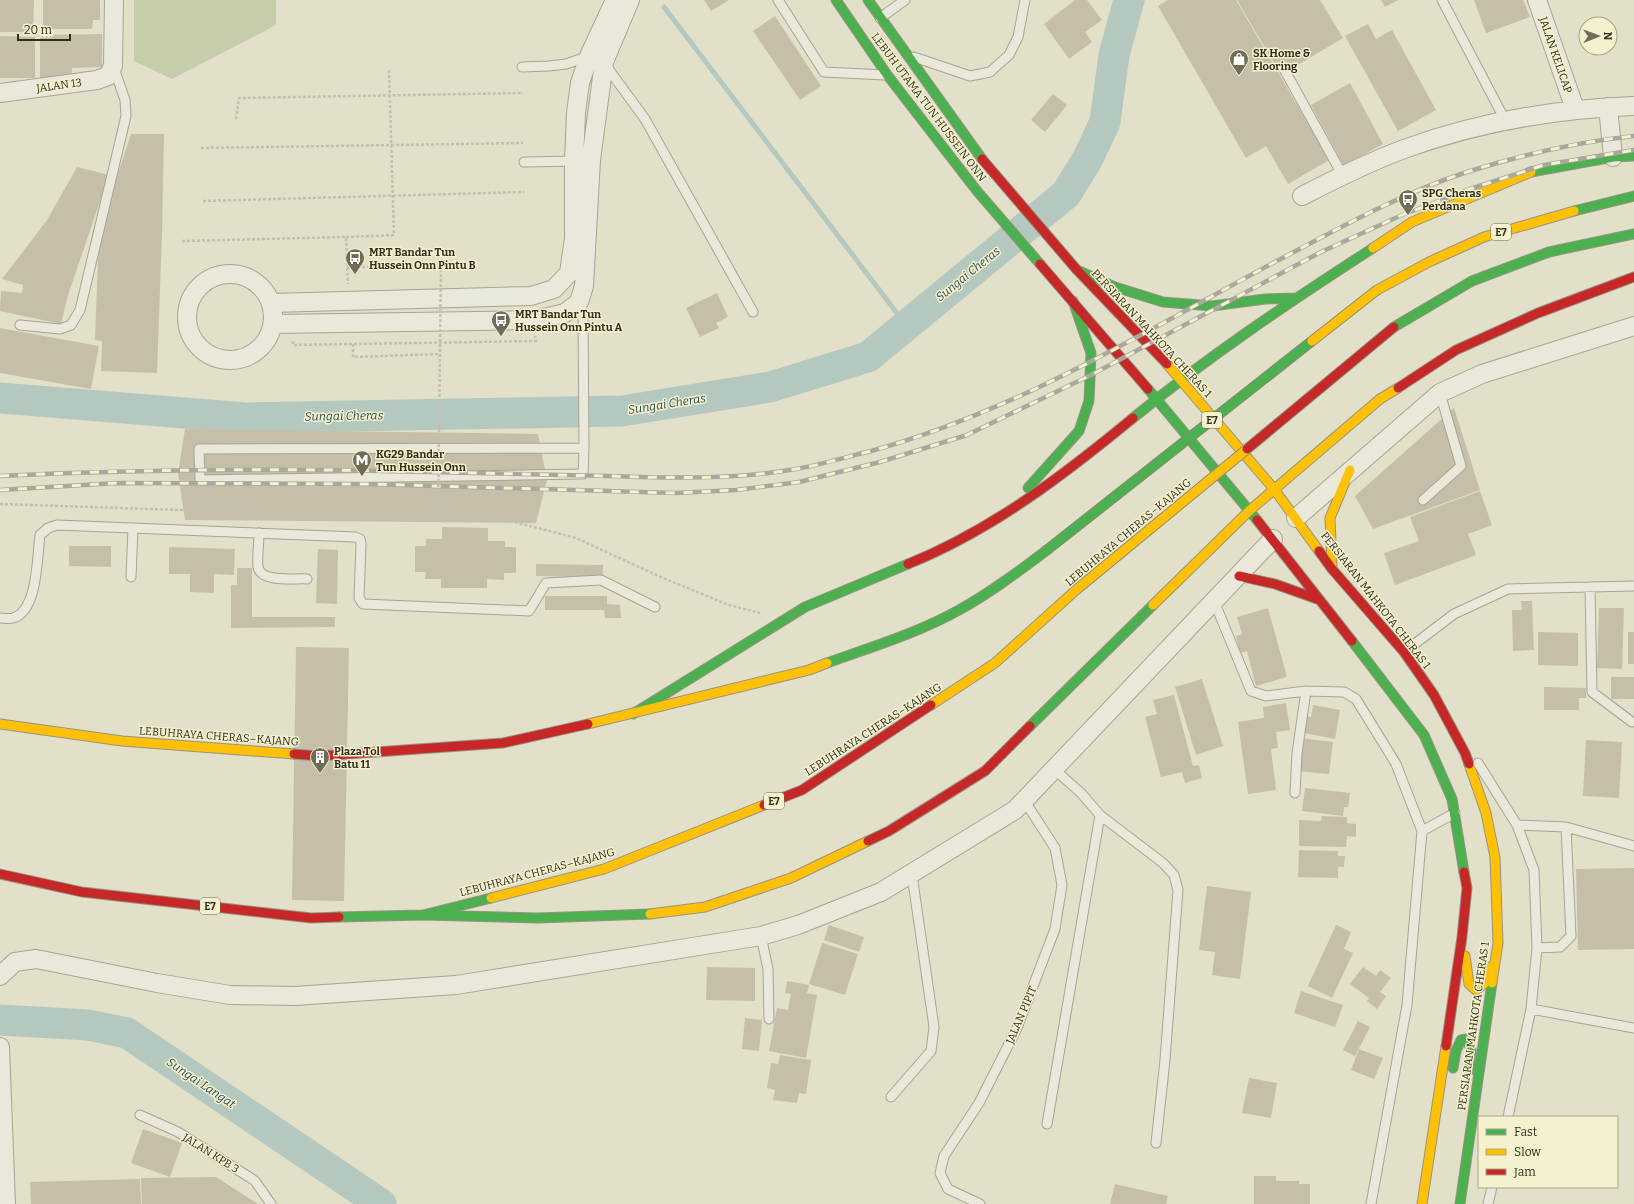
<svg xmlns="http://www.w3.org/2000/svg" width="1634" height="1204" font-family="Bitter,serif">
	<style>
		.cemetery { fill: #c6cdaa }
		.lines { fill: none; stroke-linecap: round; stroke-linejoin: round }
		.stream { stroke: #b5c8c0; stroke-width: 5 }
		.river { stroke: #b5c8c0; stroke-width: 31 }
		.building { fill: #c5bfaa }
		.lane-casing { stroke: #a7a492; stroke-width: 11 }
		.street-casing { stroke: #a7a492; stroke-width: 20 }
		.fast-casing { stroke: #969382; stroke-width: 11 }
		.slow-casing { stroke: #969382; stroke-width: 11 }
		.jam-casing { stroke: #969382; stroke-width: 11 }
		.path { stroke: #c3c0b2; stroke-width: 2.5; stroke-dasharray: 3 2; stroke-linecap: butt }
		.lane { stroke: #eae8db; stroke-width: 9 }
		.street { stroke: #eae8db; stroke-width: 18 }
		.fast { stroke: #4caf50; stroke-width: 9 }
		.slow { stroke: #ffc107; stroke-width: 9 }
		.jam { stroke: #c62828; stroke-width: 9 }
		.rail-casing { stroke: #a9a89c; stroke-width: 4.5 }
		.rail { stroke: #f4f1ce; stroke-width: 3; stroke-dasharray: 9; stroke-linecap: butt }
		.fast-bridge-casing { stroke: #8c8979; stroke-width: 11; stroke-linecap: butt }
		.slow-bridge-casing { stroke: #8c8979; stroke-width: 11; stroke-linecap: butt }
		.jam-bridge-casing { stroke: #8c8979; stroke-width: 11; stroke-linecap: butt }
		.path-bridge { stroke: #c3c0b2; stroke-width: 2.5; stroke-dasharray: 3 2; stroke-linecap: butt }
		.fast-bridge { stroke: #4caf50; stroke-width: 9 }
		.slow-bridge { stroke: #ffc107; stroke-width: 9 }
		.jam-bridge { stroke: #c62828; stroke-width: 9 }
		.labels { text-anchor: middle; stroke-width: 3; stroke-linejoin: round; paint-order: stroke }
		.shield { fill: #f4f1ce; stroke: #6e6851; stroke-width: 1 }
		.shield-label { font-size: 10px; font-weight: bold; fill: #342d1c }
		.poi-label { font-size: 11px; font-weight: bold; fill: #342d1c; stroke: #f4f1ce; text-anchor: start }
		.street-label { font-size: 11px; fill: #342d1c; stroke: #f4f1ce }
		.water-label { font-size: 12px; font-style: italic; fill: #2b4d53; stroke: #f4f1ce }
	</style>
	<rect width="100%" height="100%" fill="#e2e0c8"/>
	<path class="cemetery" d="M134 0H276V25L172 79 134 61Z"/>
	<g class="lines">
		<path class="stream" d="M664 7 906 325"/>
		<path class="river" d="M0 398 246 418 622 411 770 387 868 357 1066 194 1087 160 1105 122 1114 55 1129 0
			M0 1020 88 1025 127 1033 381 1204"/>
	</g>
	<path class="building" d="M0 0H34L33 32H0Z
		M43 0H100V20H93L92 29H43Z
		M704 0H729L711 11Z
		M1075 0H1087L1102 20 1085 32 1092 42 1069 59 1044 24Z
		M1168 0H1236L1329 160 1288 184 1266 146 1246 158 1158 6Z
		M1237 0H1320L1343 38 1281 75Z
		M1381 0H1398L1385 7Z
		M1474 0H1523L1530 17 1486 33Z
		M775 16 821 86 800 100 753 31Z
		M1368 24 1376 39 1392 30 1436 110 1398 131 1345 36Z
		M102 34V67L72 68V79H40V35Z
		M0 36 35 37V78H0Z
		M1350 83 1383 144 1344 166 1311 105Z
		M1053 94 1067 105 1045 132 1031 120Z
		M131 134H164L162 234 157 373 101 371 102 341 95 340 99 231Z
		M77 167 109 175 68 295 61 324 0 311 1 291 22 293 23 285 2 279 47 220Z
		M717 293 728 317 716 323 719 328 700 337 686 308Z
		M0 328 99 346 91 389 0 373Z
		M1454 408 1480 490 1373 529 1355 496Z
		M185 429 538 434 547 480 536 523 185 520 178 474Z
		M1480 491 1492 525 1468 534 1476 555 1395 585 1384 553 1419 541 1410 517Z
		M442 527 488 528V541H505V547H516V573H504V580L487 579V588H441V579H425L426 572H415V546H426V539H442Z
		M69 546H111V567L69 566Z
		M169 547 235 549 234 575 214 574V593L190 592V574H169Z
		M318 549 338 550 337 604 316 603Z
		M536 564 603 565V577L536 576Z
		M237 568H252V617H335V627L231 628V585H237Z
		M545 596H607V604L620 605 621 618H605L604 610H545Z
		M1521 601H1532L1534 650 1513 651 1512 610H1522Z
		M1268 608 1287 677 1256 686 1247 651 1240 653 1236 636 1242 634 1237 617Z
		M1599 608H1624L1622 669 1597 668Z
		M1538 632 1578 633V666L1538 665Z
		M1628 632H1634V664H1628Z
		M296 647 349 648 344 901 292 900Z
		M1611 677H1634V699H1611Z
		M1202 679 1223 746 1196 755 1175 687Z
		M1544 687 1586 688V698H1579V710H1544Z
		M1174 695 1193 766 1199 765 1202 778 1185 783 1182 772 1161 777 1145 717 1157 714 1153 700Z
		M1286 703 1290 730 1276 732 1278 748 1271 749 1276 790 1248 794 1238 722 1264 718 1263 707Z
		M1313 705 1340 710 1335 739 1304 733 1307 716 1311 717Z
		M1300 738 1333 742 1329 774 1296 771Z
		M1586 740 1622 742 1619 798 1583 796Z
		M1305 788 1350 793 1348 807H1344L1343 816 1302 811Z
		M1322 816 1347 817V823L1356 824V837L1347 836 1346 847 1299 846V820L1321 821Z
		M1299 850 1338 851V856H1345L1344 867H1338V878L1298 877Z
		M1634 868V949L1578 950 1576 869Z
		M1207 886 1251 892 1240 979 1212 975 1215 952 1199 950Z
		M829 925 864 937 859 952 824 940Z
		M1336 925 1351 932 1344 949 1353 953 1332 998 1308 986Z
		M822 943 858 954 845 995 809 984Z
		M707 967 755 968V1001L706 1000Z
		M1363 967 1376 976 1380 970 1391 978 1380 992 1386 996 1377 1009 1367 1001 1369 998 1350 984Z
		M787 981 809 985 807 993 817 995 806 1058 769 1051 777 1008 788 1010 791 994 785 993Z
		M1301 991 1343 1005 1335 1027 1294 1013Z
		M745 1018 762 1020 759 1051 742 1049Z
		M1358 1021 1370 1027 1355 1056 1343 1050Z
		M1359 1049 1383 1058 1374 1079 1351 1070Z
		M780 1055 811 1060 806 1094 799 1093 797 1103 773 1100 775 1090 767 1088 771 1063 778 1064Z
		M1249 1078 1277 1083 1271 1118 1242 1113Z
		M143 1129 182 1143 170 1177 131 1163Z
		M1254 1176H1276V1181H1299V1184H1310V1204H1254Z
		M216 1177 258 1204H142L141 1178Z
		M140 1179 141 1204H31L30 1182Z
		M1115 1184 1168 1196 1166 1204H1110Z"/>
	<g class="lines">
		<defs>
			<path id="lane" d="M778 0 824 72 885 75
				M1442 0 1505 120
				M880 18 905 0
				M914 57 970 76 990 72 1009 55 1018 37 1025 0
				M604 63 645 119 753 312
				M522 67 549 66 566 64 589 56
				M1284 69 1343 176
				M524 162 577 161
				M579 302 583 314 584 448 199 449 200 480 583 474 584 448
				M20 325 60 329 71 325 80 310 126 116 125 100 114 68
				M1423 500 1461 466 1440 393
				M259 533C259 544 257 557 258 567 261 583 295 578 307 579
				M131 577 133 528
				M1590 587 1592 692 1632 722
				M1214 601 1251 691 1266 696 1306 691 1344 692 1356 699 1396 764 1422 831 1407 1005 1371 1204
				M0 618C4 618 9 619 13 618 38 611 37 557 40 535L48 528 57 525 355 537 360 539 361 544 359 598 363 604 529 611 546 583 601 580 655 607
				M1404 652 1454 614 1508 589 1634 586
				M1478 763 1517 825 1534 870 1537 948 1531 1009 1508 1117
				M1054 769 1081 793 1100 815 1163 863 1174 875 1178 890 1165 1060 1156 1143
				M1295 793 1297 753 1306 691
				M1517 825 1566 827 1634 846
				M1422 831 1455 813
				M761 936 768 969 769 1019
				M1537 948 1560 947 1571 936 1566 827
				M1531 1009 1634 1028
				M891 1097 931 1051 934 1027 912 875
				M140 1115 178 1132 249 1177 255 1181 271 1204
				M1047 1124 1100 815
				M980 1204 948 1189 940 1173 944 1156 979 1103 1017 1028 1055 929 1062 885 1055 848 1024 800
				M1488 1204 1492 1187"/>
			<path id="street" d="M1537 0 1575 109
				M0 93 97 80 108 76 113 66 114 0
				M1608 107 1613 157
				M1302 196C1335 179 1369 162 1404 149 1478 122 1556 109 1634 106
				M187 317a43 43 0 1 1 86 0a43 43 0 1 1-86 0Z
				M271 303 531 296 554 289 569 273 574 238V161L576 113 580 83 589 56 615 0
				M273 324 535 320 565 313 579 302 584 286 591 160 604 62 630 0
				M1296 518 1440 393 1482 374 1634 326
				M0 976 15 962 36 959 157 983 230 995 295 996 456 985 761 936 798 925 881 892 1015 810 1273 539
				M0 1047 6 1204"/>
			<path id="fast" d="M836 0 888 76 977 191 1040 264
				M868 0 982 159
				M1531 172 1613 157 1634 156
				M1574 211 1634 196
				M1077 270 1115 287 1163 302 1212 306 1265 299 1296 298
				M1394 327 1472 281 1549 252 1634 234
				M1148 389 1257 520
				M1133 418C1209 356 1291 301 1373 248
				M1028 488 1079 431 1089 401 1091 353 1073 301
				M1352 641 1424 735 1452 799 1464 872
				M827 663C871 647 918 633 959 610 990 593 1019 571 1047 550
				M633 714 805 607 908 564
				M1030 726 1153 605
				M423 915 538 918 650 914
				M339 917 423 915 491 898
				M1453 1068 1456 1051 1461 1040 1466 1039 1471 1049 1470 1070
				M1460 1204 1492 983"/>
			<path id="slow" d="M1373 248 1412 222 1531 172
				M1377 290 1429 262 1484 237 1574 211
				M1167 364 1274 489 1319 551
				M1332 569 1330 518 1350 470
				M1153 605 1249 511 1380 399 1398 388
				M931 705 995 663 1076 590
				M0 724 122 741 294 754
				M588 724 809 670 827 663
				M1469 764 1486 813 1495 857 1498 943 1492 983
				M491 898 604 869 764 805
				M650 914 705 907 791 878 868 841
				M1465 956 1469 984 1476 990 1484 984 1490 967
				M1422 1204 1446 1046"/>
			<path id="jam" d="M982 159 1077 270 1167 364
				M1040 264 1148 389
				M1398 388 1456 350 1538 313 1634 277
				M1257 520 1352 641
				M1319 551 1332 569 1404 652 1434 695 1465 753 1469 764
				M908 564C992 530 1064 475 1133 418
				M1239 576 1275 584 1320 600
				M294 754 319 756 503 743 588 724
				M764 805 802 790 931 705
				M868 841 889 831 985 771 1030 726
				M0 874 82 892 311 918 339 917
				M1446 1046 1462 937 1467 888 1464 872"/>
		</defs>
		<use href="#lane" class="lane-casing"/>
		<use href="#street" class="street-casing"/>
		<use href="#fast" class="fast-casing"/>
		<use href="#slow" class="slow-casing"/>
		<use href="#jam" class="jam-casing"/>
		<path class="path" d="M236 119 239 98 523 93
			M201 148 523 143
			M203 201 524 192
			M346 237 394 235 389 70
			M182 241 346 237 348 284
			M347 267H441
			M293 341V345L536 341 535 336
			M353 344V357L440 354
			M0 504 511 521 576 538 663 578 729 605 760 613"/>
		<use href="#lane" class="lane"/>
		<use href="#street" class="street"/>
		<use href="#fast" class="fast"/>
		<use href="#slow" class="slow"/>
		<use href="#jam" class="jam"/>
		<defs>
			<path id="rail" d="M0 476C143 469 285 468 428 472 488 473 548 475 608 476 670 478 734 480 796 469 821 465 846 457 871 451 1014 412 1143 333 1273 263 1336 230 1399 194 1467 172 1521 155 1577 142 1634 136
				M0 490 117 483 367 484 676 493 736 490 799 482 880 462 967 435 1091 375 1321 252 1402 215 1470 189 1544 165 1634 150"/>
		</defs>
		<use href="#rail" class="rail-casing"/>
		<use href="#rail" class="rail"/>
		<defs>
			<path id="fast-bridge" d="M1047 550 1312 341"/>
			<path id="slow-bridge" d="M1312 341 1377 290
				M1076 590 1247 449"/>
			<path id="jam-bridge" d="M1247 449 1394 327"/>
		</defs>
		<use href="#fast-bridge" class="fast-bridge-casing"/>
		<use href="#slow-bridge" class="slow-bridge-casing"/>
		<use href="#jam-bridge" class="jam-bridge-casing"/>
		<path class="path-bridge" d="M438 512 441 267"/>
		<use href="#fast-bridge" class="fast-bridge"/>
		<use href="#slow-bridge" class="slow-bridge"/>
		<use href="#jam-bridge" class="jam-bridge"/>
	</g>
	<defs>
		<symbol id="shop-pin" viewBox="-11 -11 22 30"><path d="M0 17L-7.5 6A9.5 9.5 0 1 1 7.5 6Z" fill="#716c58" stroke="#f4f1ce"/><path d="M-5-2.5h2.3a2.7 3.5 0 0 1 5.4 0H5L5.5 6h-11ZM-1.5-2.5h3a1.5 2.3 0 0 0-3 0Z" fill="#fff"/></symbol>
		<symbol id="bus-pin" viewBox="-11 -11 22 30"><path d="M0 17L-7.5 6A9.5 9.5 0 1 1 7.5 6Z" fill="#716c58" stroke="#f4f1ce"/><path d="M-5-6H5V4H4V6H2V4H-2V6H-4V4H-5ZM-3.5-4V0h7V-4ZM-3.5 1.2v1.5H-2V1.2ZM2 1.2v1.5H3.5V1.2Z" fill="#fff"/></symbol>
		<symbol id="metro-pin" viewBox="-11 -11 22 30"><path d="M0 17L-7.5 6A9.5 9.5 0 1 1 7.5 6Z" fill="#716c58" stroke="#f4f1ce"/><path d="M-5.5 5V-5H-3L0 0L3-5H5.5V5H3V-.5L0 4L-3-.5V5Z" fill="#fff"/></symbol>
		<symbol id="building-pin" viewBox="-11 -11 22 30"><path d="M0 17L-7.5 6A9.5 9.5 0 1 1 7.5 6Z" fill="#716c58" stroke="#f4f1ce"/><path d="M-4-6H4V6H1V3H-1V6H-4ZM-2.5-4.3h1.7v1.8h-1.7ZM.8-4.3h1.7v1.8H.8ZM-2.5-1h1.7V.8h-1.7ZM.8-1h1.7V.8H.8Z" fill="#fff"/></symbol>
	</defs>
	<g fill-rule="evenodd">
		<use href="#shop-pin" x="1228" y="48" width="22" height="30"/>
		<use href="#bus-pin" x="1397" y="188" width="22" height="30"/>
		<use href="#bus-pin" x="344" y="247" width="22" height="30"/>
		<use href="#bus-pin" x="490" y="309" width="22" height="30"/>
		<use href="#metro-pin" x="351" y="449" width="22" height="30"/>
		<use href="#building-pin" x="309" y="746" width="22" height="30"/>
	</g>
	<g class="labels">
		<g class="shield">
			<rect x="1491" y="224" width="20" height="16" rx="3"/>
			<rect x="1202" y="412" width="20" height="16" rx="3"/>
			<rect x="764" y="793" width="20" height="16" rx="3"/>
			<rect x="200" y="898" width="20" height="16" rx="3"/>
		</g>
		<g class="shield-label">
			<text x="1501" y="236">E7</text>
			<text x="1212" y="424">E7</text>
			<text x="774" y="805">E7</text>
			<text x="210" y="910">E7</text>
		</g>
		<g class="poi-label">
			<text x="1253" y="57">SK Home &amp;<tspan x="1253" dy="13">Flooring</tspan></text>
			<text x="1422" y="197">SPG Cheras<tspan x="1422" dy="13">Perdana</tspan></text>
			<text x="369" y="256">MRT Bandar Tun<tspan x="369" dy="13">Hussein Onn Pintu B</tspan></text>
			<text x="515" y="318">MRT Bandar Tun<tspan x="515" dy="13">Hussein Onn Pintu A</tspan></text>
			<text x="376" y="458">KG29 Bandar<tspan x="376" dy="13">Tun Hussein Onn</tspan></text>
			<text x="334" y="755">Plaza Tol<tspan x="334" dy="13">Batu 11</tspan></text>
		</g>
		<g class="street-label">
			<text transform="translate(1556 55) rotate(71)" y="4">JALAN KELICAP</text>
			<text transform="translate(59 85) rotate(-8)" y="4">JALAN 13</text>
			<text transform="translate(929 107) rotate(53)" y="4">LEBUH UTAMA TUN HUSSEIN ONN</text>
			<text transform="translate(1152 333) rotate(47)" y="4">PERSIARAN MAHKOTA CHERAS 1</text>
			<text transform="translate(1128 532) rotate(-40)" y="4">LEBUHRAYA CHERAS–KAJANG</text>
			<text transform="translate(1376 600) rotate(52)" y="4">PERSIARAN MAHKOTA CHERAS 1</text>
			<text transform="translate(873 729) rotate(-33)" y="4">LEBUHRAYA CHERAS–KAJANG</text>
			<text transform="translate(219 736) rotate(4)" y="4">LEBUHRAYA CHERAS–KAJANG</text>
			<text transform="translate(537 872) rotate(-15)" y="4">LEBUHRAYA CHERAS–KAJANG</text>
			<text transform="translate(1021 1015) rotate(-67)" y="4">JALAN PIPIT</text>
			<text transform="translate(1473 1026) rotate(-82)" y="4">PERSIARAN MAHKOTA CHERAS 1</text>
			<text transform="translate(211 1153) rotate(32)" y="4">JALAN KPB 3</text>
		</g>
		<g class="water-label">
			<text transform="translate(968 274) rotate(-39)" y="4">Sungai Cheras</text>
			<text transform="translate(667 404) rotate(-9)" y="4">Sungai Cheras</text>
			<text transform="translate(344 416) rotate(-1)" y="4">Sungai Cheras</text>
			<text transform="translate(201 1083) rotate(34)" y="4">Sungai Langat</text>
		</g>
	</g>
	<rect x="1478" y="1116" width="140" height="72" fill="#f4f1ce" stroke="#a7a387"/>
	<rect x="1486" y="1129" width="20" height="6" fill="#4caf50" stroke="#a7a387"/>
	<text x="1514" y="1136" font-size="12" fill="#342d1c">Fast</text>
	<rect x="1486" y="1149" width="20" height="6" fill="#ffc107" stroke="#a7a387"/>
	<text x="1514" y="1156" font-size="12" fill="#342d1c">Slow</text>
	<rect x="1486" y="1169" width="20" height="6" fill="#c62828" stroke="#a7a387"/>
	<text x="1514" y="1176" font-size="12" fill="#342d1c">Jam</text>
	<g transform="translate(1598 36) rotate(89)"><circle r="19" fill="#f4f1ce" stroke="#a7a387"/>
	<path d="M0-3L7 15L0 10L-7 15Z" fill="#716c58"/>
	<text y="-6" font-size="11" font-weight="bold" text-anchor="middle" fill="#342d1c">N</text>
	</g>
	<path d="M18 34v6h52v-6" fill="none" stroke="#342d1c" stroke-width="2"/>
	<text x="24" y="34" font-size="12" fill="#342d1c" stroke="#f4f1ce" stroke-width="3" paint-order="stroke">20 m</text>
</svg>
